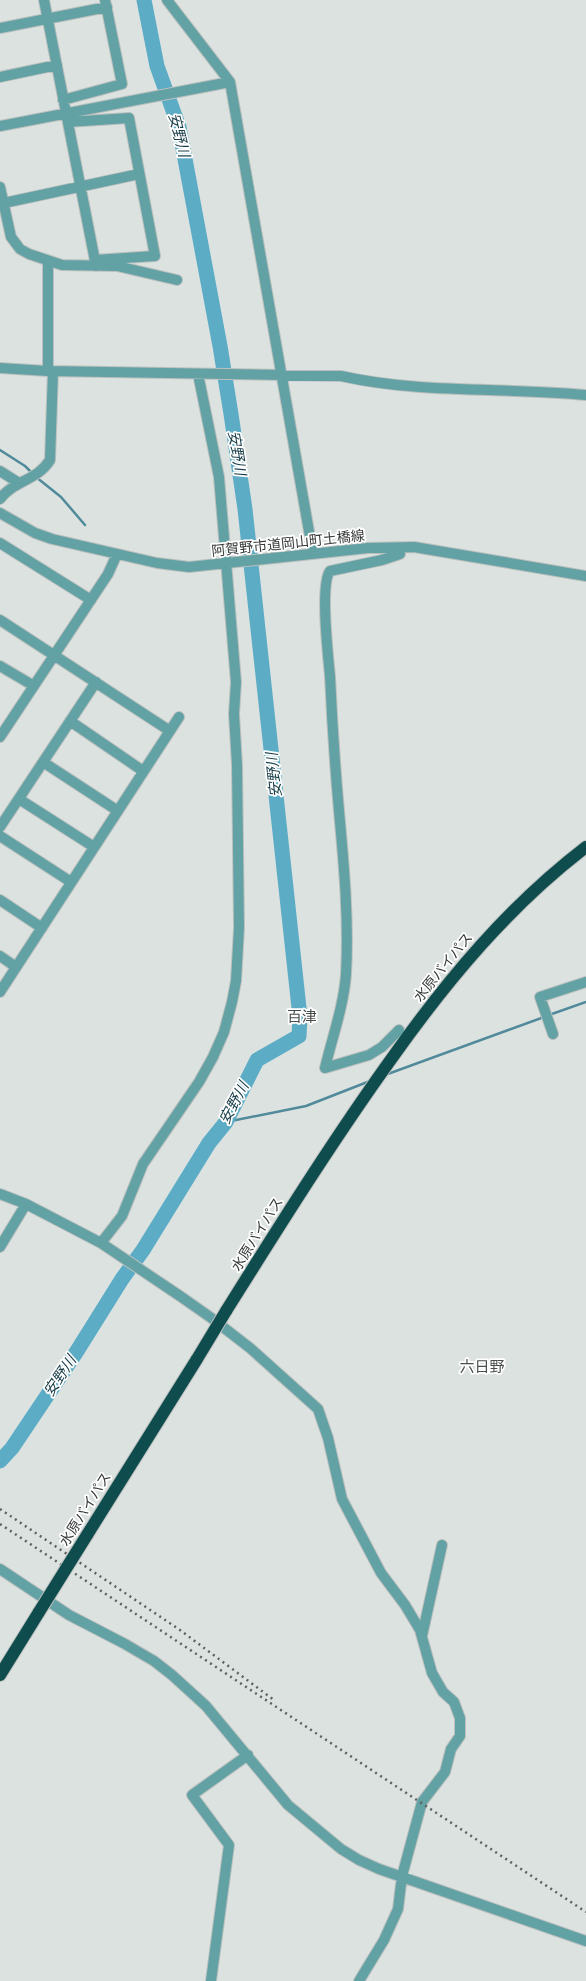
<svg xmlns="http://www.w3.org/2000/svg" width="586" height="1981" font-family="'Work Sans','Noto Sans JP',sans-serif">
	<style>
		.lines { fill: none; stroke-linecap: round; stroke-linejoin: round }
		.stream { stroke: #518a9b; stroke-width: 2.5 }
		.river { stroke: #5cacc6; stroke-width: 15 }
		.minor-casing { stroke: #bbc0be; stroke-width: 12 }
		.highway-casing { stroke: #bbc0be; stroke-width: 14 }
		.minor { stroke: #62a2a5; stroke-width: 10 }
		.highway { stroke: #0f4c4e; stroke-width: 12 }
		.rail { stroke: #5d6160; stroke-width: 2.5; stroke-dasharray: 2 4; stroke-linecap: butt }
		.highway-bridge-casing { stroke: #bbc0be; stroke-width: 14; stroke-linecap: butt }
		.highway-bridge { stroke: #0f4c4e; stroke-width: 12 }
		.labels { text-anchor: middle; stroke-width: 3.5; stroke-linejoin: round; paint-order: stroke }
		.street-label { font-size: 14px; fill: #363938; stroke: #fff }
		.water-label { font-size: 15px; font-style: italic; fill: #173c48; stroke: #fff }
		.neighbourhood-label { font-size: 15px; fill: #484d4c; stroke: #fff }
	</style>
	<rect width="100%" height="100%" fill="#dce2e0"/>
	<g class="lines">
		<path class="stream" d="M0 450 25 466 32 473
			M36 477 61 497 85 525
			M549 1015 586 1002
			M385 1075 544 1017
			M226 1122 306 1106 370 1081"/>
		<path class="river" d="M0 1461 12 1448 77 1351 122 1279 143 1250 209 1143 226 1122 257 1060 299 1036 300 1017 245 509 231 414 220 346 179 127 157 66 144 0"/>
		<defs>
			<path id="minor" d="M44 0 96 266
				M167 0 230 82 313 554
				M0 28 107 7
				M0 77 57 65
				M63 100 122 84 105 0
				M68 122 129 118 155 256 95 260
				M0 126 230 82
				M0 187 11 237 20 249 29 254 62 265 117 266 177 280
				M4 203 139 174
				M0 368 48 371 341 376C421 394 505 387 586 395
				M48 371V261
				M0 471 19 483
				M0 499C14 480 37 481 50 460L53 371
				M0 513 35 533 52 539 157 563 189 567 368 548 414 547 586 576
				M0 543 91 600
				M0 620 170 731
				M0 666 34 686
				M70 721 143 771
				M0 737 108 574 117 554
				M43 762 118 811
				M19 799 94 847
				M0 827 96 682
				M0 836 71 882
				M0 900 42 928
				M0 956 16 967
				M0 992 179 717
				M399 1030 382 1047 369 1055 325 1068C332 1038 344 1005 346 974 349 920 344 865 339 811 335 766 332 721 330 676 328 656 320 584 330 571L382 560 400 554
				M553 1034 540 997 586 982
				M0 1194 26 1204 101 1243 180 1296 210 1317 250 1348 318 1409 328 1438 342 1499 381 1573 405 1605 420 1630 432 1673 443 1692 454 1702 460 1718V1736L451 1749 445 1772 422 1802 402 1876 398 1909 384 1940 359 1981
				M101 1243 122 1216 143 1164 199 1082 213 1057 224 1032 232 1002 236 981 239 928 237 765 234 714 236 682 219 477 198 374
				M0 1247 26 1204
				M0 1569 69 1615 125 1644 154 1661 172 1675 206 1706 288 1805 341 1849 359 1860 379 1869 586 1941
				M422 1636 442 1545
				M211 1981 229 1845 192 1795 248 1755"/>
			<path id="highway" d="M226 1311C280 1225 333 1140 392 1058 448 979 509 906 586 847
				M87 1535 197 1359
				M0 1675 39 1612"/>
		</defs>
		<use href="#minor" class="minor-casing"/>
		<use href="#highway" class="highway-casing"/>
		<use href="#minor" class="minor"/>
		<use href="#highway" class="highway"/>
		<path class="rail" d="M0 1509 180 1630 274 1700
			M0 1524 586 1912"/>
		<defs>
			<path id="highway-bridge" d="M197 1359 226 1311
				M39 1612 87 1535"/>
		</defs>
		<use href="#highway-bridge" class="highway-bridge-casing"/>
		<use href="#highway-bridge" class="highway-bridge"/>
	</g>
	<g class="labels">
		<g class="street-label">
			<text transform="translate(288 543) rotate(-6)" y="5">阿賀野市道岡山町土橋線</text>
			<text transform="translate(443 967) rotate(-51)" y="5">水原バイパス</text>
			<text transform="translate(257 1234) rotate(-58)" y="5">水原バイパス</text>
			<text transform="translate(85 1509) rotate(-58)" y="5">水原バイパス</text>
		</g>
		<g class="water-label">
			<text transform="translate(179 135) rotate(76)" y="5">安野川</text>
			<text transform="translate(237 453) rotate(81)" y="5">安野川</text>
			<text transform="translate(274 775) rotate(-96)" y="5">安野川</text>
			<text transform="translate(234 1103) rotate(-62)" y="5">安野川</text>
			<text transform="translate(60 1376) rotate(-56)" y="5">安野川</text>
		</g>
		<g class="neighbourhood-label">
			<text x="302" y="1022">百津</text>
			<text x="482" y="1372">六日野</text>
		</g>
	</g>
</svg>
